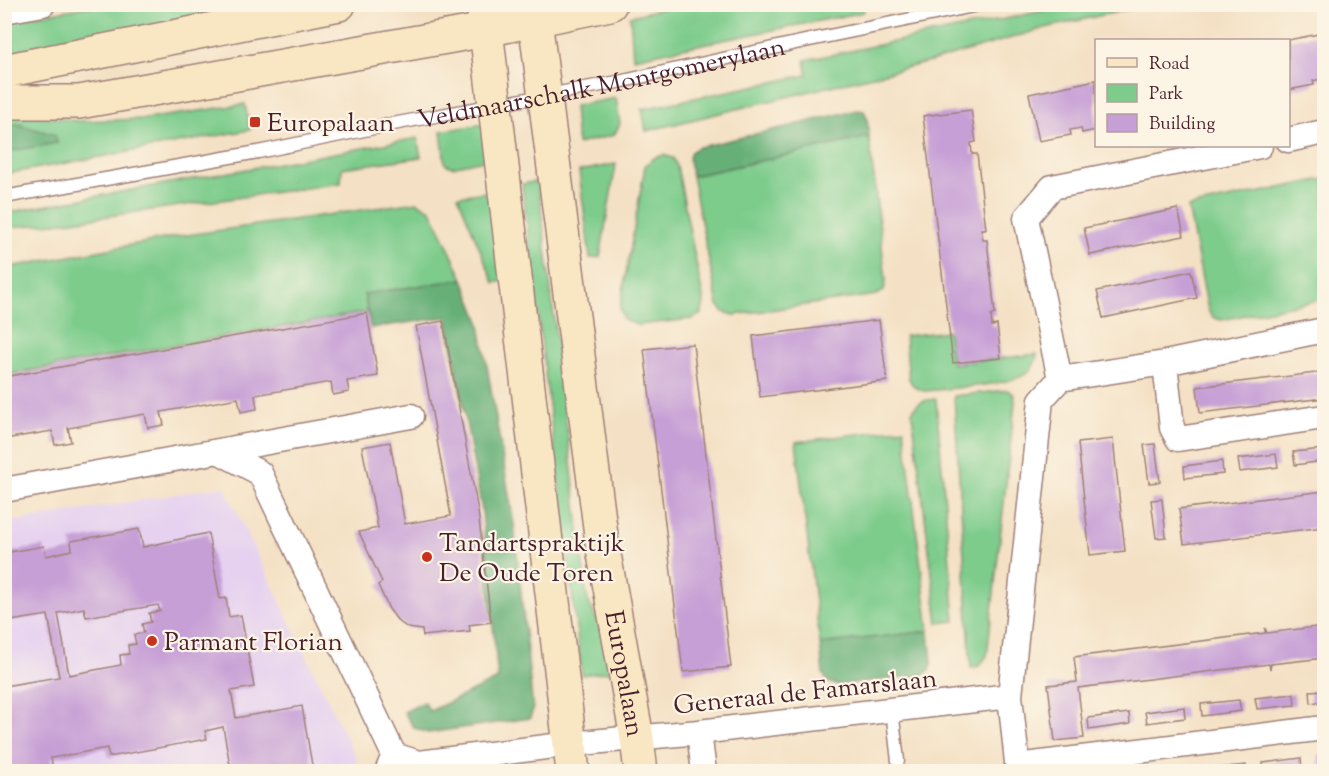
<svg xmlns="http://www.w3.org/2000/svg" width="1329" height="776" font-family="'Sorts Mill Goudy',serif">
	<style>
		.built { fill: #e6d2f0 }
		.green { fill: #7dcc8c; stroke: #64765c; stroke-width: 1.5 }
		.forest { fill: #66b078; stroke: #586852; stroke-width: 1.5 }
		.building { fill: #c69fd6; fill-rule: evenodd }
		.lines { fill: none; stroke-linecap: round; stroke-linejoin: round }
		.lane-casing { stroke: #9f8078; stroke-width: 15 }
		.street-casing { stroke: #9f8078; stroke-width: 27 }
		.secondary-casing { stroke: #9f8078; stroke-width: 36 }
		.lane { stroke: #fff; stroke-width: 12 }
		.street { stroke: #fff; stroke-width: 24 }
		.secondary { stroke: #f9e7c3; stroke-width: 33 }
		.poi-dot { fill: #c8321e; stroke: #fcf5e5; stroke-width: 2 }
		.labels { text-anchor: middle; stroke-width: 4.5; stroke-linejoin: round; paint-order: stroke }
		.street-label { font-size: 26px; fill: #4a1f2b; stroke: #fcf5e5 }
		.poi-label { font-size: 26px; fill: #4a1f2b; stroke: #fcf5e5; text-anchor: start }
	</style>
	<rect width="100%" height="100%" fill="#fcf5e5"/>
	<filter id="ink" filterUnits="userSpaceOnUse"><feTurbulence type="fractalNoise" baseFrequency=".0167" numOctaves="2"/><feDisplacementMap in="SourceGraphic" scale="12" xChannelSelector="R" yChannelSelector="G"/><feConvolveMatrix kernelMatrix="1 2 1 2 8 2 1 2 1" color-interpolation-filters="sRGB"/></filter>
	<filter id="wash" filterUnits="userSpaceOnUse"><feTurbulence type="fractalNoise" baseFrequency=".008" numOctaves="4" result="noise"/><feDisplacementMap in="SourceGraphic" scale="24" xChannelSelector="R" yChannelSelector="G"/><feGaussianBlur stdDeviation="1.35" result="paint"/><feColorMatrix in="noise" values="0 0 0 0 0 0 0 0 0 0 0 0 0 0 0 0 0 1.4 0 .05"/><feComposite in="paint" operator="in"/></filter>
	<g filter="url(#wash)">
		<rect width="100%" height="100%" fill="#f4e1c5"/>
		<path class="built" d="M224 486 357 760 354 771 5 772V523Z"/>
		<path class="green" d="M682 4H862L864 12 633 58 630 16Z
			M1077 4 1148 5 1045 28 930 62 646 131 642 109 807 75 805 60Z
			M97 5H294L5 57V21Z
			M616 98 620 124 614 135 577 144 574 106Z
			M245 104 250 130 5 174V152L57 143 55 135 17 124 5 123V111L78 121 146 119Z
			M484 124 488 159 452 167 445 164 441 131Z
			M869 137 886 281 884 291 876 295 734 315 724 312 718 305 692 176Z
			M417 138 421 157 342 168 341 183 73 221 5 228V213Z
			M664 155 673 158 677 166 704 303 701 314 692 319 637 325 624 320 620 308 645 166 654 158Z
			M616 164 600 257 590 258 579 171Z
			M1324 179V299L1221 320 1212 317 1208 310 1188 207Z
			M538 181 587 598 595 616 614 646 620 670 582 675 522 184Z
			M492 191 503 281 494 283 458 196Z
			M417 202 431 210 463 279 365 294 367 312 5 375V268L180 236Z
			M948 331 952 364 1037 354C1036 362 1033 369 1026 374 1008 386 948 388 924 391L914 387 909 379 905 336Z
			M1008 390 1014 395 1015 402 987 656 979 666 971 668 954 396Z
			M936 399 955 621 938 623 912 412C918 401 924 400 936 399Z
			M904 428 929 631 820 644 796 442Z"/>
		<path class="forest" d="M857 110 864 111 867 117 869 137 692 176 689 160 690 153 696 148Z
			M5 123 17 124 55 135 57 143 5 152Z
			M463 279 479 319 514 524 533 710 530 718 428 733 414 728 404 712 424 702 430 711 498 679 482 510 447 317 371 328 364 294Z
			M929 631 932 662 930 670 922 675 838 685 828 682 823 674 820 644Z"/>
		<g id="blocks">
			<path class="building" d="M1324 33V78L1313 81 1314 85 1288 90V40Z
				M1096 80V130L1082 133 1081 128 1070 130 1071 135 1039 141 1029 94Z
				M971 110 976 142 971 143 972 154H977L986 229H981L983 240H987L995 314 991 315 992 326 997 325 1001 358 953 363 923 116Z
				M1178 209 1184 236 1090 255 1084 228Z
				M1191 271 1197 298 1103 318 1097 291Z
				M367 313 378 376 347 381 349 392 333 395 331 382 255 395 257 409 241 412 238 398 161 412 164 425 148 428 145 414 68 428 71 442 55 445 52 431 4 439V377Z
				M879 320 887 381 760 397 753 336Z
				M443 321 478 511 491 622 469 625 470 631 423 636 422 630 408 628 398 621 389 609 378 585 382 582 359 532 378 528 362 447 390 442 405 524 451 516 416 326Z
				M693 344 731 667 683 672 644 349Z
				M1324 372V398L1200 413 1197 387Z
				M1113 439 1125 551 1090 555 1078 443Z
				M1155 444 1160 482 1149 483 1144 445Z
				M1324 449V461L1295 465 1293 452Z
				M1276 454 1278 467 1240 472 1238 459Z
				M1222 461 1223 474 1185 478 1184 466Z
				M1324 491V527L1184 544 1179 509Z
				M1162 499 1166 537 1156 538 1151 500Z
				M139 529 143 547 208 533 220 599 226 598 229 617 241 615 254 687 231 691 236 718 302 706 313 771H231L223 727 205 731 207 739 109 757 107 748 51 758 53 771H37V770L4 771V686L59 677 48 615 4 622V553L44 546 46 556 72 550 71 541ZM158 605 160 611 149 613 151 622 142 624 144 633 134 635 136 644 128 645 129 654 120 655 121 665 69 675 58 613 84 608 86 617Z
				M1324 626V658L1271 664 1270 669 1269 664 1078 688 1084 738 1055 741 1048 685 1077 682 1074 657 1265 633V628L1267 633Z
				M1324 690V701L1311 703 1310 691Z
				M1294 694 1295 705 1257 709 1255 698Z
				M1239 700 1241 711 1202 716 1201 704Z
				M1184 707 1185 718 1147 723 1145 712Z
				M1129 713 1130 724 1089 730 1088 718Z
				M1324 755V767H1319L1318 756Z
				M1301 758 1302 770 1264 771 1263 763Z
				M1246 765 1247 771H1209V769Z"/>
		</g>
	</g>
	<g filter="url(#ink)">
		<use href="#blocks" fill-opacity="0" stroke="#9f8078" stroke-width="1.5"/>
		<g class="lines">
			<defs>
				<g id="lane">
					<path id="s1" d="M4 197 258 152 398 123 623 81 805 41 983 4"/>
					<path d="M892 710 898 761"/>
				</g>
				<path id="street" d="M4 11 43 4
					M1288 140 1324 132
					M1165 363 1172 428 1178 439 1324 417
					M1060 379 1026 218 1052 187 1260 146
					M218 451 260 473 394 755 387 772
					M4 490 411 416
					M699 732 704 772
					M394 755 419 763 570 744 699 732 1010 696
					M1017 766 1324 728
					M1018 772 1010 696 1041 400 1060 379 1165 363 1324 330"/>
				<g id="secondary">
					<path d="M483 4 573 772"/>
					<path id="s2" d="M533 4 602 543 637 738 641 772"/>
					<path d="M4 71 339 4"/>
					<path d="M4 102H79L486 30 610 4"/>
				</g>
			</defs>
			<use href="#lane" class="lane-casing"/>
			<use href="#street" class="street-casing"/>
			<use href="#secondary" class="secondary-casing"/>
			<use href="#lane" class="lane"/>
			<use href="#street" class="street"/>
			<use href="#secondary" class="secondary"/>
		</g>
	</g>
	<g class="poi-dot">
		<rect x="249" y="116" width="12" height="12" rx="3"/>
		<circle cx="427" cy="557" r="6"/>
		<circle cx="152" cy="641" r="6"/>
	</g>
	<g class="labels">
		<g class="street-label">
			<text dy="9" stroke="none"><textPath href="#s1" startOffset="608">Veldmaarschalk Montgomerylaan</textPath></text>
			<text dy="9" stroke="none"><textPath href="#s2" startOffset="676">Europalaan</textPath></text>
			<text transform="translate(805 691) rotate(-6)" y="9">Generaal de Famarslaan</text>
		</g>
		<g class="poi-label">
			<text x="267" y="131">Europalaan</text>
			<text x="439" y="551">Tandartspraktijk<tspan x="439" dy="30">De Oude Toren</tspan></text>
			<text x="164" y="650">Parmant Florian</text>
		</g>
	</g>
	<rect width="1329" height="776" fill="none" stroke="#fcf5e5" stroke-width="24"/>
	<rect x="1095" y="39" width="195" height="108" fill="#fcf5e5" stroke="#b59f9b" stroke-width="1.5"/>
	<rect x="1107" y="58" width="30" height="9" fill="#f9e7c3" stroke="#b59f9b" stroke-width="1.5"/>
	<text x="1149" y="69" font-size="18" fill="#4a1f2b">Road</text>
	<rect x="1107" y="84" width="30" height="18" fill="#7dcc8c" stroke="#b59f9b" stroke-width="1.5"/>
	<text x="1149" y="99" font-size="18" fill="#4a1f2b">Park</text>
	<rect x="1107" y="114" width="30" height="18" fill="#c69fd6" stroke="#b59f9b" stroke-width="1.5"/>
	<text x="1149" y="129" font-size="18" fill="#4a1f2b">Building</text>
</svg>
